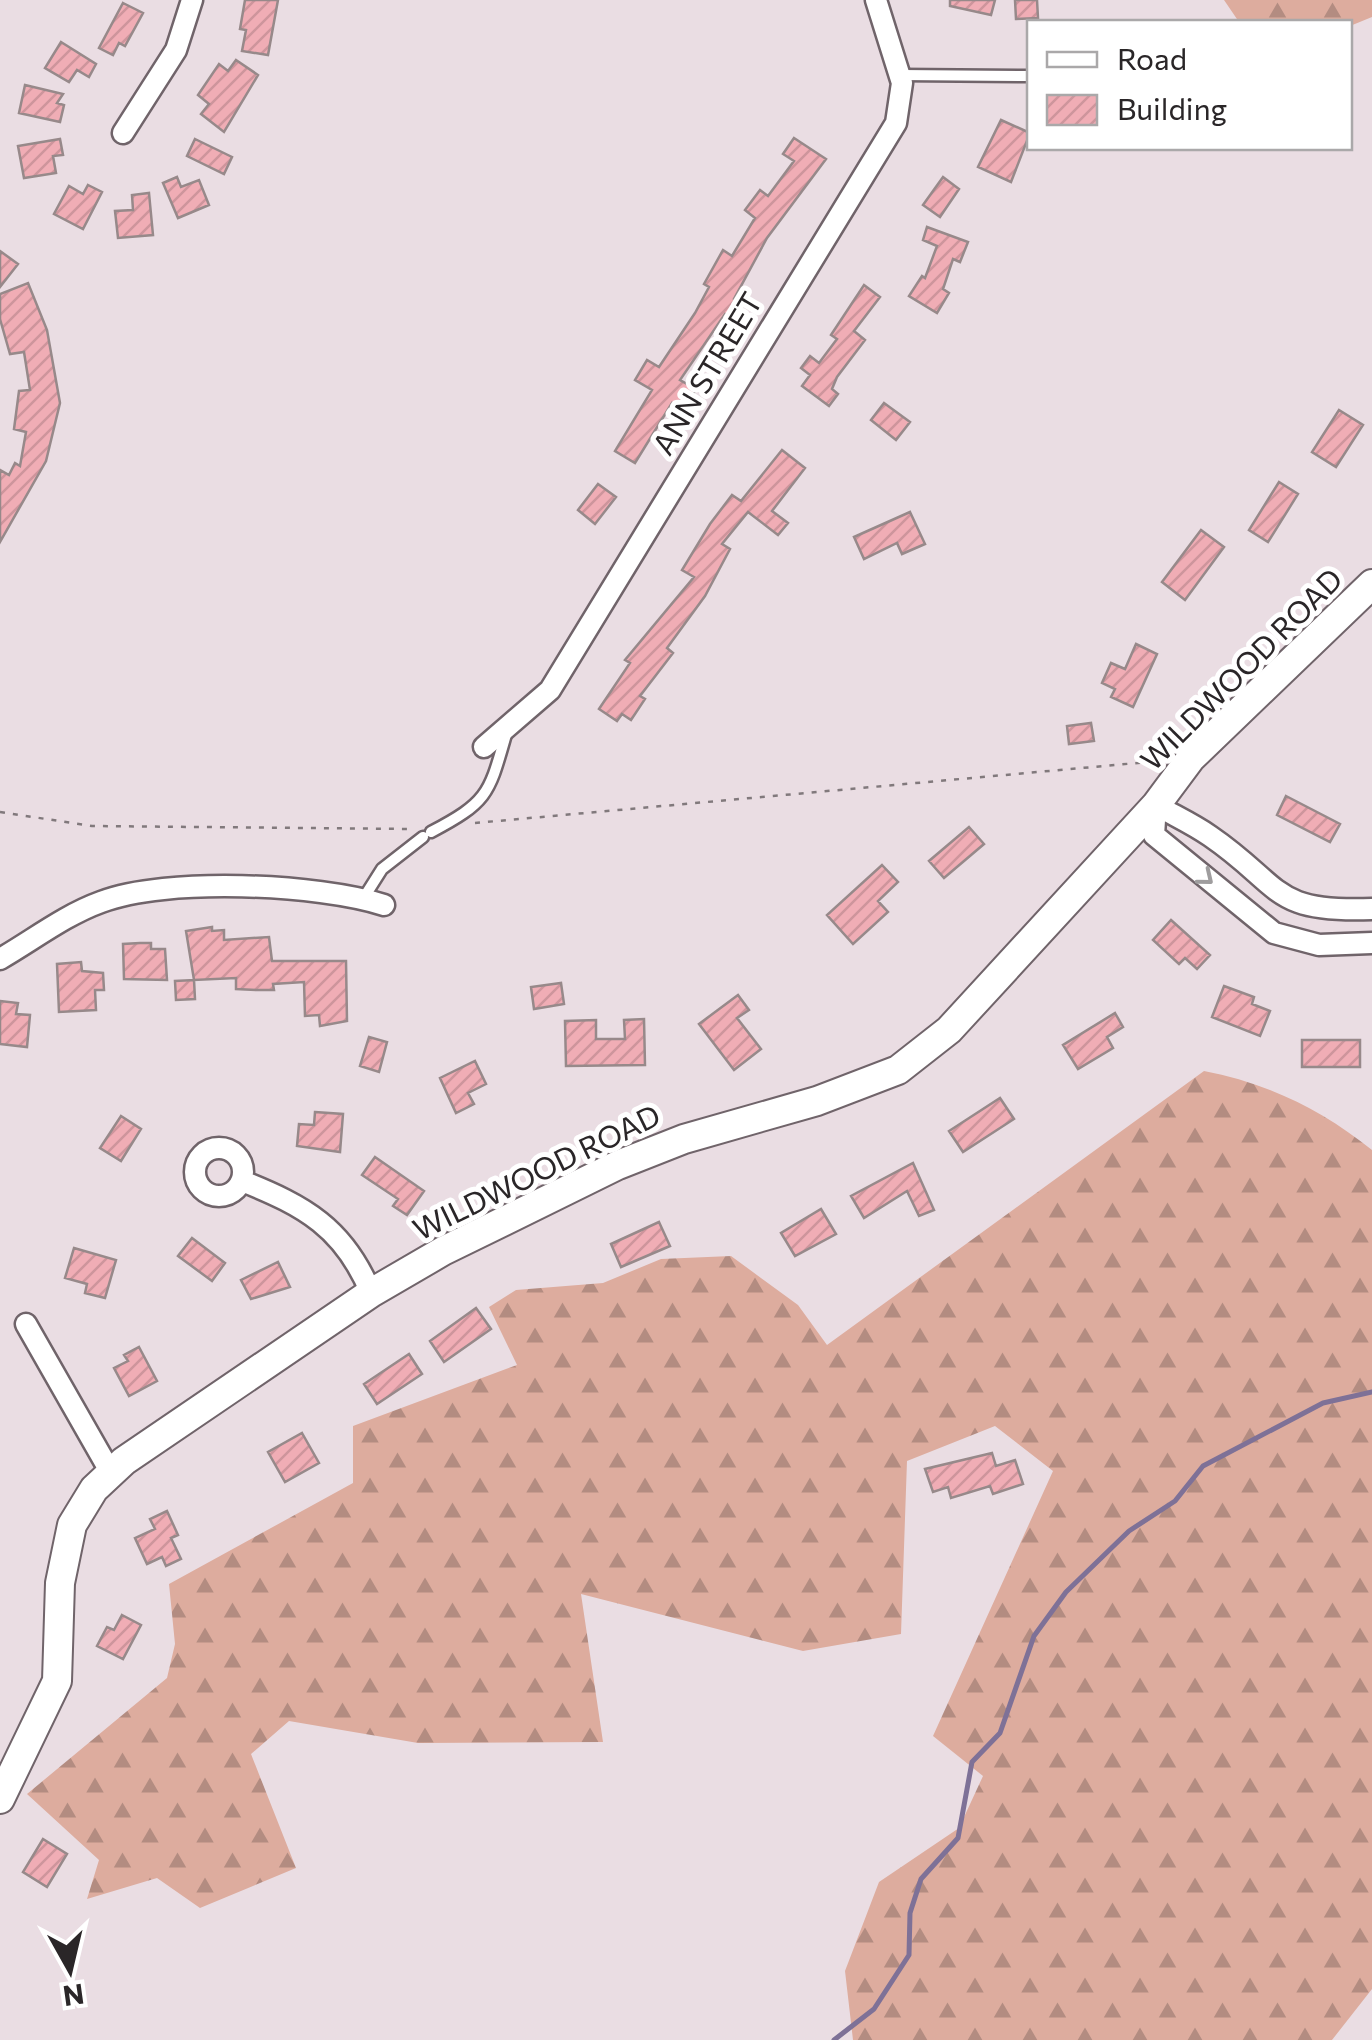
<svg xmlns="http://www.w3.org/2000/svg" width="1372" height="2040" font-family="Commissioner,sans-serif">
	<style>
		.forest { fill: url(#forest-firs) }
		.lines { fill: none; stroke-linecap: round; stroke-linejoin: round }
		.stream { stroke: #7e7197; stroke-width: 5 }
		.building { fill: url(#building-hatch); stroke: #97898a; stroke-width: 2.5 }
		.lane-casing { stroke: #70646a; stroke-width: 15 }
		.street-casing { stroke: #70646a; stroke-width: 25 }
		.secondary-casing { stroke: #70646a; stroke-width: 32 }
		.path { stroke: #81797c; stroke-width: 2.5; stroke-dasharray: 5 8; stroke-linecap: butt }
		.lane { stroke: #fff; stroke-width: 10 }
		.street { stroke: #fff; stroke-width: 20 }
		.secondary { stroke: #fff; stroke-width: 28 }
		.oneway { stroke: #9f9d9e }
		.labels { text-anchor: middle; stroke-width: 10; stroke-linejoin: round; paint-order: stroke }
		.street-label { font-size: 30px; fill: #2a2628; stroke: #fff }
	</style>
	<defs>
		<pattern id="forest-firs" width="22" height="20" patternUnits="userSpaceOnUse" patternTransform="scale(2.5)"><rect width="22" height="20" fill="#ddac9e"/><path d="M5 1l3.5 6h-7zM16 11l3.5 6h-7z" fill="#b38c81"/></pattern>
		<pattern id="building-hatch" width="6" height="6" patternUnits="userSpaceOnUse" patternTransform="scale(2.5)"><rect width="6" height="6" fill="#f0adb5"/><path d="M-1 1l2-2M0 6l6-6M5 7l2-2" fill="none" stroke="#ce959c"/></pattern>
	</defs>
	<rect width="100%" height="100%" fill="#eadde3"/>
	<path class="forest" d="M1224 0H1372V17L1350 26 1239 22Z
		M1204 1071C1267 1083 1322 1110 1372 1150V1989L1332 2040H853L845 1971 879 1882 959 1828 983 1776 933 1736 1053 1471 995 1426 907 1461 901 1634 803 1651 581 1594 603 1742 418 1743 289 1721 251 1754 296 1868 200 1908 157 1878 87 1899 99 1860 27 1794 167 1678 175 1644 169 1584 353 1483V1426L517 1365 489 1307 516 1290 603 1283 661 1259 731 1256 798 1305 827 1345Z"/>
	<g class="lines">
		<path class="stream" d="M834 2040 874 2009 909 1955 910 1913 921 1879 958 1838 972 1762 1000 1733 1034 1636 1066 1592 1129 1531 1175 1501 1203 1466 1323 1403 1372 1392"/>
	</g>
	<path class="building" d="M245 0H278L268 55 242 51 246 30 240 29Z
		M950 0H995L991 15 950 6Z
		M1015 0H1037L1038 18 1016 19Z
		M123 3 143 13 125 46 119 43 113 55 99 48Z
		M61 42 96 64 89 77 77 70 69 82 45 68Z
		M236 60 258 75 224 132 201 114 209 104 198 95 219 64 228 71Z
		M25 85 63 94 57 103 64 105 60 122 19 113Z
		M1001 120 1030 133 1011 182 978 167Z
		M794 138 826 159 767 238 734 299 742 305 733 319 725 314 680 380 696 389 684 409 672 403 635 463 615 451 652 390 635 380 647 360 659 367 695 313 709 287 704 284 723 250 732 256 755 218 745 210 760 190 768 196 794 161 783 154Z
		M60 139 63 155 53 156 56 173 24 178 18 146Z
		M195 139 232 157 224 174 187 156Z
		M177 177 181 187 199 180 209 205 178 218 163 183Z
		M943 177 959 189 940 217 923 205Z
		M88 185 102 192 83 229 54 214 69 186 83 194Z
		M149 193 153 235 118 238 115 211 133 210 132 195Z
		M927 227 968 242 960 262 953 259 943 289 949 293 937 313 909 296 922 276 925 278 937 246 923 240Z
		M0 251 18 264 0 287Z
		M28 283 47 330 60 403 46 461 0 542V470L9 475 15 463 20 466 26 432 14 429 19 391 30 390 24 352 10 354 0 319V294Z
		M864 285 880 297 854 331 865 340 837 377 832 389 838 394 829 406 802 386 810 375 801 368 810 356 819 363 837 339 831 335Z
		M884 403 910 422 896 440 871 420Z
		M1339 410 1363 425 1336 467 1312 452Z
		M782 450 805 468 772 511 788 523 778 535 748 512 722 544 730 549 705 596 667 648 673 653 640 696 645 699 631 720 622 714 617 721 599 709 630 663 625 660 694 577 682 570 710 524 732 495 741 501Z
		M1279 482 1298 494 1268 542 1249 530Z
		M598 484 616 497 595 524 578 510Z
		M910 512 925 544 902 554 897 543 864 559 854 537Z
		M1201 530 1224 547 1185 600 1162 582Z
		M1136 644 1157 654 1133 707 1111 697 1115 689 1102 683 1111 663 1125 669Z
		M1091 723 1094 741 1069 744 1067 726Z
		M1286 796 1340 824 1330 842 1277 815Z
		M969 827 984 844 944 878 929 861Z
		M882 865 898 882 878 901 888 912 853 944 827 915Z
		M1171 920 1210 955 1197 969 1185 958 1179 964 1153 940Z
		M212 927V931L224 930V940L269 937 272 961H346L347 1021 320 1026 319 1015 305 1016 304 982 273 984 274 990H256L236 989V978L194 980 186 931Z
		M140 943H151V949H165L167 980 124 979 123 944Z
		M81 962 82 971 103 973 104 990H95L96 1010 59 1012 57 964Z
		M194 980 195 999 176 1000 175 981Z
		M561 983 564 1004 534 1009 531 987Z
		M1224 986 1254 997 1252 1004 1270 1011 1260 1036 1212 1017Z
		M738 995 749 1010 737 1018 761 1049 734 1070 699 1024Z
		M0 1001 18 1003 16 1014 30 1015 27 1047 0 1044Z
		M1115 1013 1123 1027 1107 1037 1113 1048 1078 1069 1063 1045Z
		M644 1019 645 1065 566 1066 565 1021 596 1020V1039H625L624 1020Z
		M369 1037 387 1042 379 1072 360 1066Z
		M1302 1040H1360V1067H1302Z
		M475 1061 486 1084 468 1093 474 1104 456 1113 440 1078Z
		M1000 1098 1014 1119 963 1152 949 1131Z
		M315 1112 343 1114 340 1152 297 1146 299 1124 314 1125Z
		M121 1116 141 1129 121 1161 100 1148Z
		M375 1157 424 1191 407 1215 393 1206 398 1199 362 1175Z
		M913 1163 934 1210 919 1216 907 1191 864 1218 851 1196Z
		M821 1209 836 1234 795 1256 781 1233Z
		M659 1222 670 1246 621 1267 611 1244Z
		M192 1238 225 1263 212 1281 178 1256Z
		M74 1248 116 1260 105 1298 85 1293 87 1284 65 1278Z
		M278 1262 290 1287 251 1299 241 1280Z
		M476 1308 491 1329 444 1362 430 1341Z
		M139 1347 157 1381 129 1396 114 1368 128 1361 124 1355Z
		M409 1354 422 1374 377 1404 364 1384Z
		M302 1433 319 1463 285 1482 268 1452Z
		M992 1453 996 1466 1015 1460 1023 1484 993 1494 990 1486 951 1498 948 1487 933 1492 925 1469Z
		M167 1511 178 1535 171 1538 181 1559 166 1566 162 1557 147 1564 135 1538 155 1529 150 1519Z
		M122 1615 141 1625 123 1659 97 1646 107 1627 114 1630Z
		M43 1839 67 1854 47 1887 23 1872Z"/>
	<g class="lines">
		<defs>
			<path id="lane" d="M900 75 1030 76
				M431 832C490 801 489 793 507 731
				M363 899 382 869 423 837"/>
			<path id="street" d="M123 133 176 50 192 0
				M484 747 550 690 896 123 902 83 876 0
				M1372 909C1270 913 1283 886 1210 836 1193 824 1173 815 1156 805L1154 835 1274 933 1319 945 1372 943
				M0 959C33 940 65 915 101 902 166 877 318 884 384 905
				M195 1172a24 24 0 1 1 48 0a24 24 0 1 1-48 0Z
				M242 1181C305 1206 344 1228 371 1293
				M26 1324 111 1473"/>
			<path id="secondary" d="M0 1799 57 1681 60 1583 72 1525 94 1489 124 1461 371 1293 443 1251 618 1165 684 1139 817 1101 898 1070 949 1030 1156 805 1191 758 1372 584"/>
		</defs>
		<use href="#lane" class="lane-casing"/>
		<use href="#street" class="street-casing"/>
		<use href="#secondary" class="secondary-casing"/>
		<path class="path" d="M0 812 92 826 412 829
			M475 823 1159 761"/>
		<use href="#lane" class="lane"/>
		<use href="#street" class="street"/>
		<use href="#secondary" class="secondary"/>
	</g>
	<defs><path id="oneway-chevron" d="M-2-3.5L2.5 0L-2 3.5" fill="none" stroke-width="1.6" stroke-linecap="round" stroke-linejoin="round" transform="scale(2.5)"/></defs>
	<use class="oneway" href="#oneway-chevron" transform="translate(1206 878) rotate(39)"/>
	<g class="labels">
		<g class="street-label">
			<text transform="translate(708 374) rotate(-59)" y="10">ANN STREET</text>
			<text transform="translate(1242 670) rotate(-45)" y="10">WILDWOOD ROAD</text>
			<text transform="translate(537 1173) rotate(-26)" y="10">WILDWOOD ROAD</text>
		</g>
	</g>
	<rect x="1027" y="20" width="325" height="130" fill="#ffffff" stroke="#aaa8a9" stroke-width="2.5"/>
	<rect x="1047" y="52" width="50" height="15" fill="#ffffff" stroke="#aaa8a9" stroke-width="2.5"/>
	<text x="1117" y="70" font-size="30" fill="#2a2628">Road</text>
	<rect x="1047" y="95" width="50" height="30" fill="url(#building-hatch)" stroke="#aaa8a9" stroke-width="2.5"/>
	<text x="1117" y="120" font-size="30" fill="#2a2628">Building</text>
	<g transform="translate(70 1970) rotate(172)" stroke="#ffffff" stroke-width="8" paint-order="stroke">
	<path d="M0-8L18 38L0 25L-18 38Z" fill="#2a2628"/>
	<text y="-15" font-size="28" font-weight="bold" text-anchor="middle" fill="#2a2628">N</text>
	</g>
</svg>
